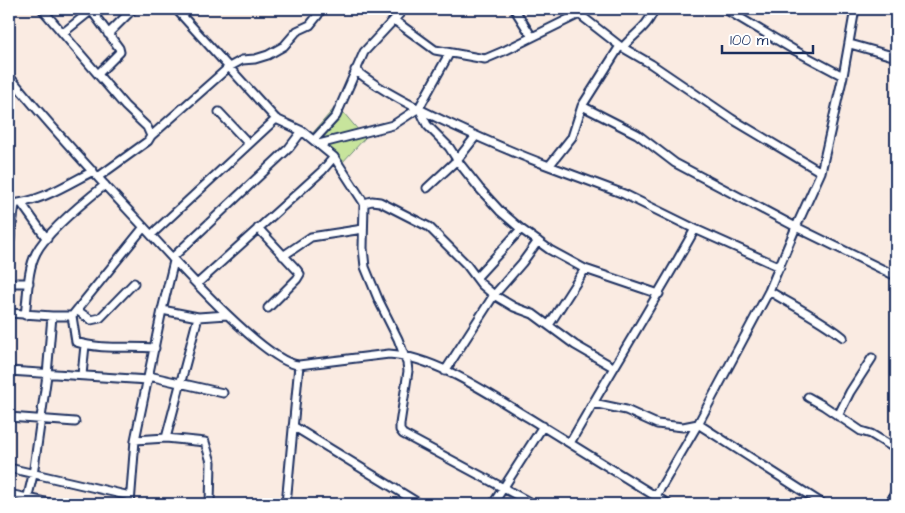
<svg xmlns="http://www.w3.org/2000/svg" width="905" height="513" font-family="'Architects Daughter',sans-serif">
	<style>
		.green { fill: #c7e49c; stroke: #718a7d }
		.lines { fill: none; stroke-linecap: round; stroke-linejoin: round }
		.street-casing { stroke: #1b2f5e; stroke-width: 11 }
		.street { stroke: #fff; stroke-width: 7 }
	</style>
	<rect width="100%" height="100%" fill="#faebe2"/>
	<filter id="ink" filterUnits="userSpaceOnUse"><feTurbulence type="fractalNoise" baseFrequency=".02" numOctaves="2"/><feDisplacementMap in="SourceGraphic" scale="10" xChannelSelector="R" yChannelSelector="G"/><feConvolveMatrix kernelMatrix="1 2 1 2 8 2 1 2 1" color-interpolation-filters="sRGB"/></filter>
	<g filter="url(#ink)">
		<path class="green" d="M337 105 365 138 340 165 311 135Z"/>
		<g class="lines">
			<defs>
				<path id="street" d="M42 9 125 106 147 127 151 136
					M176 9 276 119 302 131 334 157 364 203 363 248 365 267 379 301 398 339 407 363 408 371 400 424V430L403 434 533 504
					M91 10 119 48 120 52 98 74
					M515 10 532 37
					M579 14 620 46 582 106 637 134 675 163 796 227 821 172
					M394 20 435 50 485 59 506 50 579 14 577 9
					M63 33 93 9
					M108 34 133 9
					M850 44 896 57
					M620 46 651 64 732 119 821 172 843 76 794 50 725 9
					M623 47C634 34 649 26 654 9
					M355 70C383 92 414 107 446 122 480 138 514 153 549 166L572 137 582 106
					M9 76C51 127 96 176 141 224 167 252 265 364 299 365L389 354C436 357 489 394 529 418 576 447 622 476 668 504
					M843 76 855 9
					M419 108 427 125 449 147 460 164 479 188 500 211 521 229 550 250 585 269 659 294
					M219 112 249 144
					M314 140 336 116 364 52 404 9
					M319 144 393 125 419 108 449 54
					M549 166 624 194 695 229
					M98 177 148 141 151 136 229 67 242 60 255 59 268 55 284 46 297 31 310 25 318 15 321 9
					M427 188 457 160 476 136
					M364 203 372 201 380 202 429 227 466 264 481 284 494 295 514 307 533 314 575 345 613 367
					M9 204C39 203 66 185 93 171
					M22 204 47 239
					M258 228 297 270 300 274 297 279 268 308
					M151 235 276 119
					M9 246 15 204
					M283 256 311 237 363 229
					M172 258 289 148 302 131
					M477 277 521 229
					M9 283H29
					M197 284 322 171 334 157
					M769 291C794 306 820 319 843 337
					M162 310 198 317 227 315
					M78 311 91 320 100 318 134 283
					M9 313 52 316H72L144 227
					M25 315C28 295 27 271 36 253 46 233 86 200 105 185
					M72 316 76 342C101 350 129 346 155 348
					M549 325 585 269
					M9 371 148 380
					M445 371 494 295 522 263 538 241
					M82 375 85 345
					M149 376 223 393
					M808 397 824 406 861 431 871 434 896 449
					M593 403 626 410 657 424 683 427 698 424 823 504
					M838 416 850 392 872 358
					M9 417 75 422
					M293 426 420 504
					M166 438 198 317
					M135 440 166 438 205 442 211 462 210 504
					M570 443C611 371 655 301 695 229L780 267
					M9 468 130 496
					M9 494 55 504
					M656 496 698 424 769 291 796 227 896 276
					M26 504 33 475 47 375 52 316
					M130 504 135 440 162 310 174 261
					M286 504 299 365
					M493 504 543 426
					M890 504 896 490"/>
			</defs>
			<use href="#street" class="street-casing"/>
			<use href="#street" class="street"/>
		</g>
	</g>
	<rect width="905" height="513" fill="none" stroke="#fff" stroke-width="30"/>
	<rect x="15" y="15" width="875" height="483" fill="none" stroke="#1b2f5e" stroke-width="2" filter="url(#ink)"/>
	<path d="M722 45v8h91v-8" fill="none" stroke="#1b2f5e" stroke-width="2.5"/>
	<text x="730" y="45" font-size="15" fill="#1b2f5e" stroke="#ffffff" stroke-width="4" paint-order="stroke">100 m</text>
</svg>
